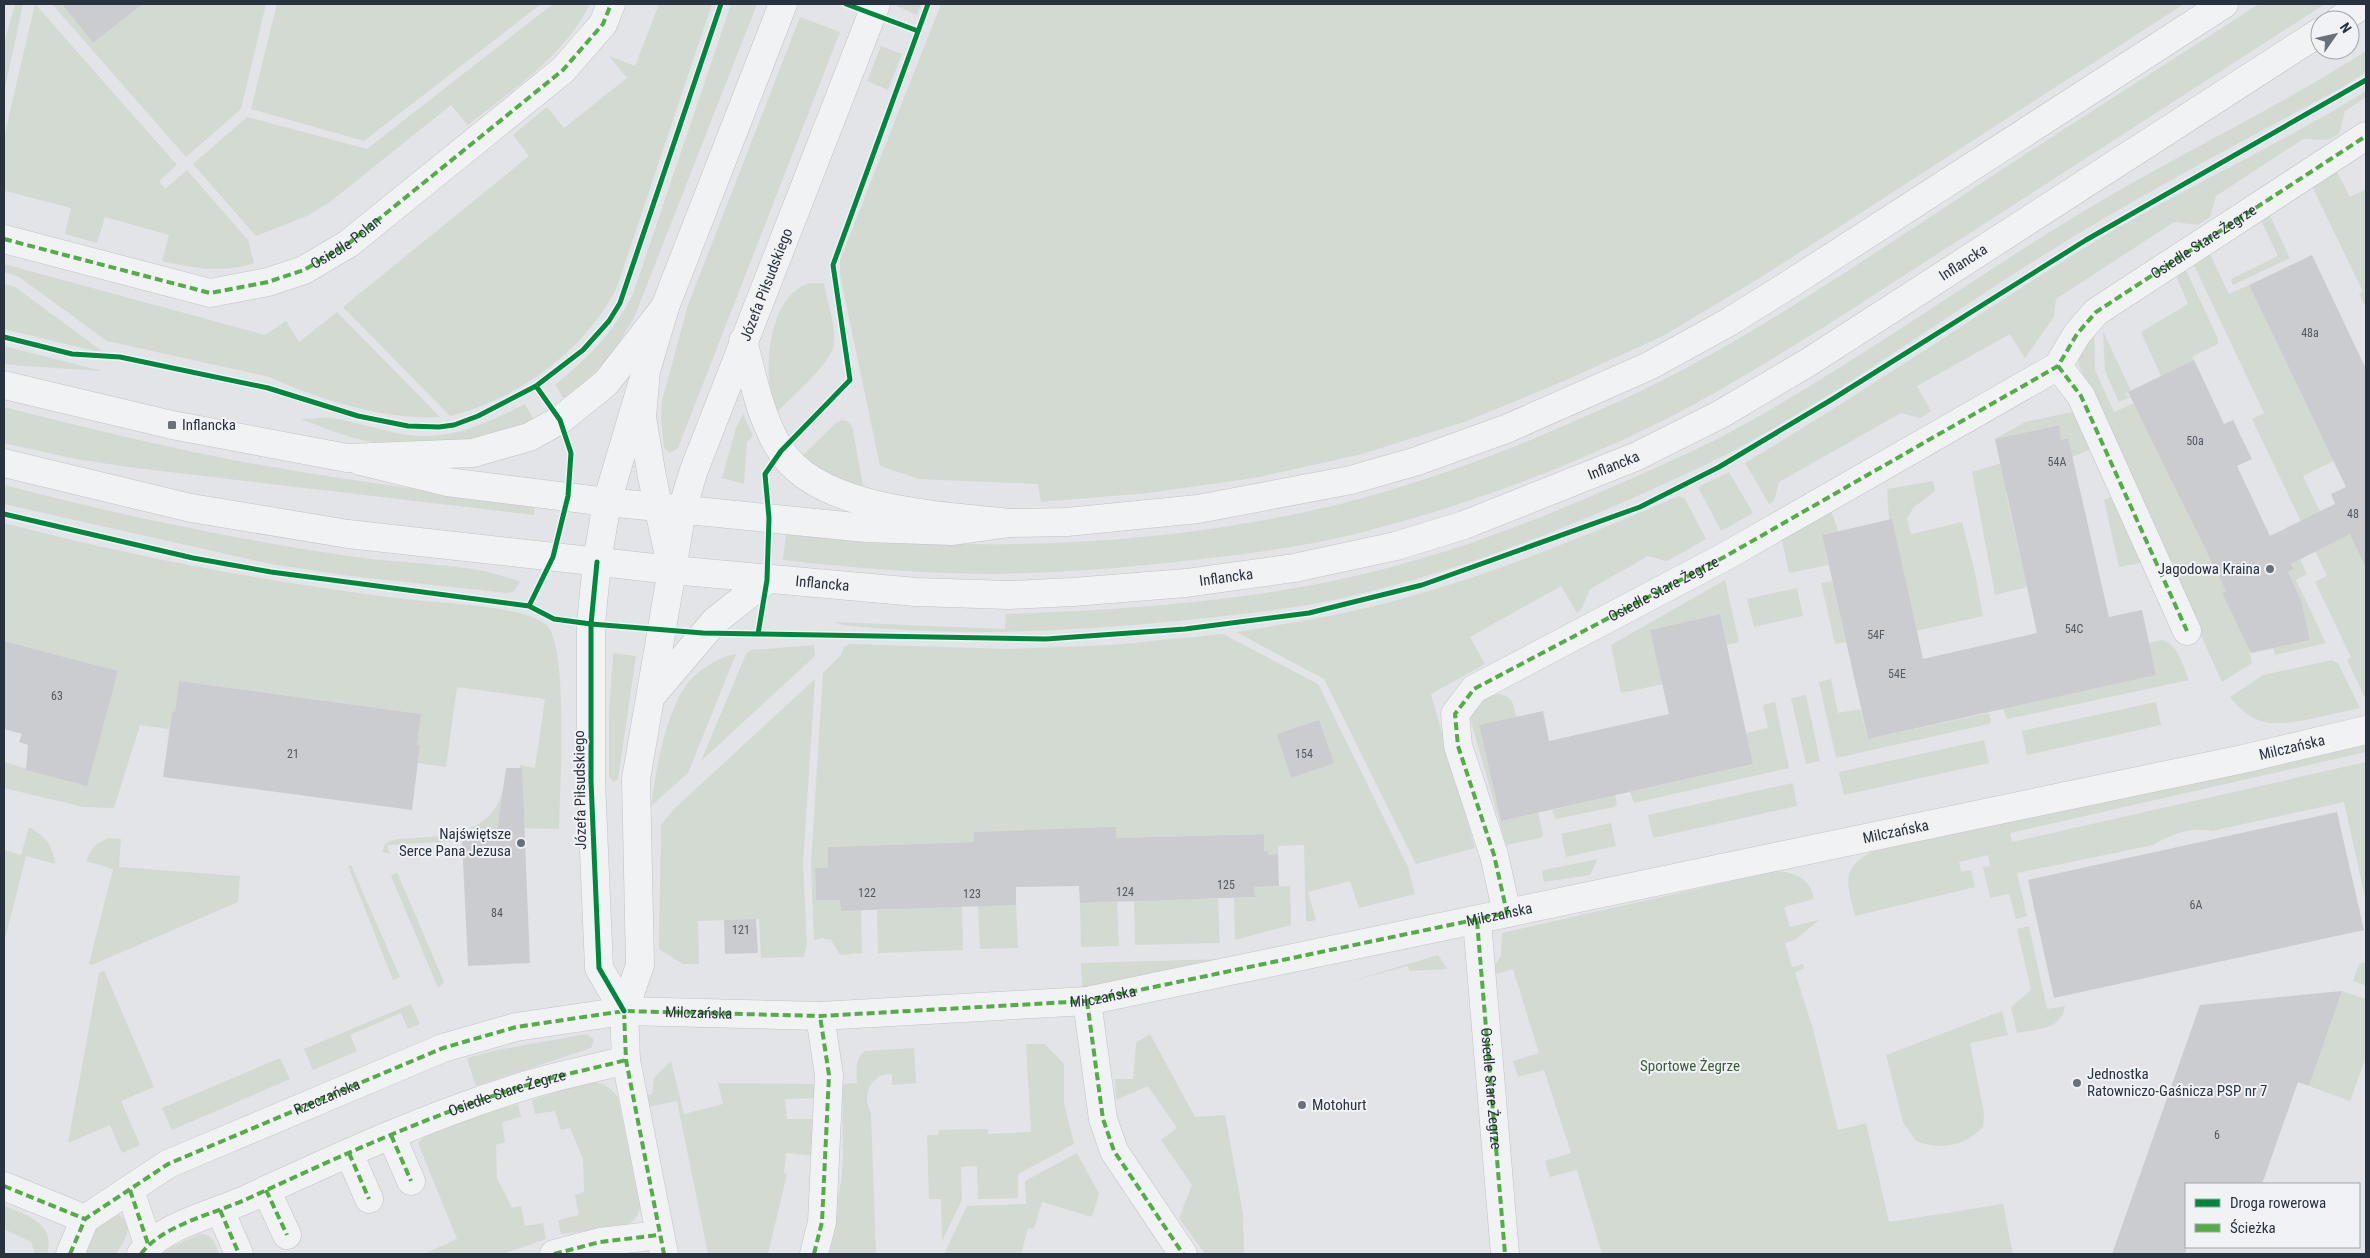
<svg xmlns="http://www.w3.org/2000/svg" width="2370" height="1258" font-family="'Roboto Condensed',sans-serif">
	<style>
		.green { fill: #d3dad2 }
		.building { fill: #cacccf }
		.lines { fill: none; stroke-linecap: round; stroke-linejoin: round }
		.minor-casing { stroke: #c0c2c5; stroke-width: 29 }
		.tertiary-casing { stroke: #c0c2c5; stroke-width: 29 }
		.minor { stroke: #f1f2f4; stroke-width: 28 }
		.tertiary { stroke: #f1f2f4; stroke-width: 28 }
		.quiet { stroke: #53ac46; stroke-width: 4; stroke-dasharray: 8 4; stroke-linecap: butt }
		.cycleway-casing { stroke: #f0f2f6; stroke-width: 8 }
		.cycleway { stroke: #00873e; stroke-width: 5 }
		.poi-dot { fill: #6a707a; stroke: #f0f2f6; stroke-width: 2 }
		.labels { text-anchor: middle; stroke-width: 4; stroke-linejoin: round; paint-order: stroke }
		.number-label { font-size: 12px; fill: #525964 }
		.street-label { font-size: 15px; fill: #29323f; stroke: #f0f2f6 }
		.poi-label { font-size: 15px; fill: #29323f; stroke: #f0f2f6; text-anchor: start }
		.park-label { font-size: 15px; fill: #3e5b37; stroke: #f0f2f6 }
	</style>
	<rect width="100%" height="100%" fill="#e2e4e7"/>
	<path class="green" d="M15 4H23L4 93V43Z
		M35 4 177 165 159 181 165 189 187 170 248 240 254 263C222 274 194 268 162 261L169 235 105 217 97 243 65 234 71 208 6 191 4 199V137Z
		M52 4H62L93 43 143 4H266L241 109 186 157Z
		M277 4H541L364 141 251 109Z
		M553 4H590C563 58 514 88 468 125L451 105 330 202 307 216 256 236 193 164 247 117 367 149Z
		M659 4H712L617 287C586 350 518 399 450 416L343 307 529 156 513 135 547 107 564 128 627 78 609 56 635 66Z
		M731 4H757L634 318 612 354 583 385 565 400 555 385C587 359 615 331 633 294Z
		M898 4H921L917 15 897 6Z
		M941 4H2184L1763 276 1663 336 1564 381 1467 421 1362 454 1254 478 1148 493 1041 502 1038 484 919 479 880 466 840 275V260Z
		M2259 4H2325L1821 329C1768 361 1716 394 1660 422 1565 469 1462 507 1359 533 1313 545 1266 551 1219 557 1145 566 1070 573 996 574 925 574 854 568 783 560L786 533C970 553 1159 548 1340 504 1444 478 1546 436 1643 390 1749 339 1848 270 1947 206 2050 137 2155 71 2259 4Z
		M800 17 840 32 678 448 670 453 664 448 661 420 662 401 688 305Z
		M881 46 902 54 888 90 867 81Z
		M2366 51V72L2341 88C2252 136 2163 183 2076 235 1959 306 1849 389 1729 453 1698 469 1665 483 1633 498 1540 539 1446 574 1347 597 1291 610 1234 615 1177 621 1065 632 954 637 842 625L834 622 1005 629 1006 614C1118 610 1231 603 1342 579 1435 559 1524 526 1612 487 1649 471 1685 455 1721 437 1841 373 1951 293 2066 222 2164 161 2269 113 2366 51Z
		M2366 91V97L2345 111 2339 134 2328 140 2303 139 2216 196 2210 217 2198 225 2174 222 2056 299 2054 317 2025 358 2010 334 1917 386 1931 411 1920 418 1901 413 1779 482 1774 501 1769 504 1745 463C1861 394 1972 318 2086 247 2177 191 2276 147 2366 91Z
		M2336 170 2350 197 2366 189V308L2359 294 2363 292 2312 186Z
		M2269 214 2290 258 2233 285 2231 279 2278 256 2261 220Z
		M2209 252 2229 294 2249 285 2322 437 2366 415V445L2303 476 2334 541 2350 534 2366 569V700L2347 660 2351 657 2315 582 2327 576 2252 419 2264 413 2193 263Z
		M4 264 265 335 286 321 299 342 337 312 440 417C390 421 315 399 270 377L107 341 19 277 4 272Z
		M2185 268 2218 339V344L2192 357 2194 360 2161 376 2141 332 2188 304 2175 274Z
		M809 283H824C827 302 836 325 834 344 830 366 791 397 775 414 763 376 765 298 809 283Z
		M4 284 15 287 102 351H95L4 329Z
		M2094 327 2095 370 2114 412 2134 403 2226 591 2222 593 2241 632 2245 631 2252 663 2222 682 2079 366 2078 356Z
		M2103 331 2131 391 2125 394 2130 397 2119 402 2105 371Z
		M4 346 102 371 10 365 4 364Z
		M525 404 534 420C484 445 405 453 351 437 334 432 317 425 301 419 311 419 322 417 332 418 357 422 382 431 407 435 450 441 487 423 525 404Z
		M4 407C106 433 210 458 314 474 388 486 462 495 535 505L534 515 128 467 76 459 4 443Z
		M2076 411 2093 448 2072 457 2067 438 2061 440 2058 425 1995 439 2025 422Z
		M743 414 753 436 747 442 744 484 722 478 736 428Z
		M842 420 847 421 852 426 864 491 830 477 802 456 836 423Z
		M2005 462 2012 492 2006 493 2027 587 1995 595 1972 472Z
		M1729 472 1753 513 1721 531 1698 487Z
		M1933 481 1935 491 1913 508 1907 519 1911 534 1962 522 1975 573 1983 616 1916 631 1892 520H1889L1887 489Z
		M4 485C119 515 238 540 356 557 409 565 471 562 520 582L513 592 507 593 350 576 271 564 4 504Z
		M2114 495 2145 562 2119 567 2104 500Z
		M1679 496 1685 499 1706 539 1667 561 1648 556 1590 589 1581 610 1577 613 1561 586 1470 637 1485 664 1431 694 1475 848 1416 864 1324 679 1236 632C1294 623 1352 613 1408 597 1501 571 1590 534 1679 496Z
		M1829 503 1838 531 1822 535 1828 565 1789 573 1780 531Z
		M4 523C138 558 276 584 413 600 441 603 534 606 549 628 568 656 560 789 559 829L513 828 508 838 387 845 390 854 382 852 385 844C393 838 405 839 415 838 452 836 494 831 503 789L516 790 520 765 535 768 545 699 457 687 446 767 418 763 420 745H417L421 714 179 681 175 712H172L169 729 140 725 114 808 83 807 4 788V762L78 784 85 781 118 671 4 641Z
		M2300 559 2307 574 2296 580 2326 643 2275 655 2273 648 2310 640 2301 600 2288 572 2294 569 2291 564Z
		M1725 580 1739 642 1727 645 1720 614 1650 630 1656 654 1668 683 1621 693 1611 645Z
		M1832 581 1846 642 1835 644 1821 583Z
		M1797 588 1803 616 1754 627 1747 599Z
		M1223 634 1318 684 1408 867 1415 894 1359 908 1350 881 1308 892 1316 920 1306 922 1304 845 1278 846V854L1268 855 1267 851H1264L1263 834 1116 838V828L975 832 974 842 828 847V868L815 869 816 900H840L841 911 861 910 862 953 840 955 831 940 822 938 814 940 811 864 823 673 841 655 844 647 850 644 1007 649 1111 645Z
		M2162 640C2178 644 2183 666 2189 680L2007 719 2003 709 2156 675 2149 643Z
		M814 645 815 656 701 761 746 654 751 650Z
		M613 653 636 656 618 779 614 782 609 777V714Z
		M736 654 688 773 651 806C655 775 666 712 685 687 696 671 718 657 736 654Z
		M2332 660 2338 663 2360 708C2343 712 2327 715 2310 719 2274 726 2255 728 2230 697L2263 675Z
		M815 679 803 864 807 945 804 957 761 958 759 919 698 921 699 964H683L659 949 661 825 674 809Z
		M1831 679 1838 713 1860 709 1868 739 1989 713 1991 721 1989 724 1836 758 1819 682Z
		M1499 694C1513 697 1514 704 1516 717L1479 726 1501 820 1538 812 1543 835 1540 838 1506 845 1470 718C1475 702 1484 696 1499 694Z
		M1806 695 1820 761 1806 764 1791 698Z
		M1775 702 1789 768 1634 803 1630 792 1753 764 1746 733 1768 728 1763 705Z
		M2156 702 2161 725 2027 755 2022 731Z
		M1984 740 1989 763 1844 795 1839 772Z
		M2366 743V752L2010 833 2012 842 2366 762V902L2344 802 2212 831C2190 827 2172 834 2153 845L2017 873 2027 916 2016 919 2009 894 1990 898 1983 867 1990 866 1988 855 1959 862 1961 872 1971 870 1975 887 1855 916C1848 886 1839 870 1871 852Z
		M1793 783 1797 806 1653 838 1648 815Z
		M1615 795 1617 804 1614 807 1556 819 1552 810Z
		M1611 823 1616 846 1566 857 1561 834Z
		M29 827C45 836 53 845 55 864L26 856 4 943V850L21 855Z
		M109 838 121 839 119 867 240 876 238 902 92 965 89 964 113 869 86 861C91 848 96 843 109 838Z
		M1598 859 1590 875 1544 882 1542 872 1544 870Z
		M351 865 400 977 393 980 348 866Z
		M1776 871C1795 872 1811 879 1814 899L1784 907 1790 927 1819 920 1795 940 1785 943 1792 967 1803 964 1804 969 1795 972 1813 1029 1838 1130 1866 1123 1889 1222 2003 1204 2013 1254H1602L1577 1170 1550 1177 1545 1161 1571 1153 1544 1070 1518 1077 1513 1061 1539 1053 1513 969 1487 977 1501 956 1502 933Z
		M397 872 444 982 438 988 391 876Z
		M1290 886 1291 925 1235 940 1234 898 1255 897 1254 887Z
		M1198 888 1199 899H1218L1220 943 1135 945 1134 901Z
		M896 898 962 907 963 950 878 953 877 910 896 909Z
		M1117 902 1119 946 1081 947 1080 903Z
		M1016 905 1018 948 980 949 978 906Z
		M2029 926 2047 1009 2065 1006C2062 1030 2037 1029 2017 1033L2011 1007 2031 990 2017 929Z
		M1438 955 1447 969 1409 971 1408 966 1348 982Z
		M1226 959 1082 990 1081 963Z
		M2366 962V986L2353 981 2359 964Z
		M104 970 154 1087 121 1101 140 1145 122 1153 110 1125 68 1143 99 973Z
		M2342 991 2366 999V1057L2350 1101 2309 1086Z
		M411 1004 420 1024 408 1029 401 1013 350 1035 357 1051 313 1070 304 1049Z
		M2002 1011 2008 1035 1970 1043 1984 1113 1983 1127C1965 1146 1940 1151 1916 1141L1903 1122 1886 1055Z
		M587 1034 594 1040 591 1048 476 1086 467 1058 497 1050Z
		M1150 1034 1195 1117 1225 1115 1243 1213 1244 1254H1205L1179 1218 1192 1185 1161 1140 1177 1128 1148 1086 1116 1100 1115 1079H1133L1136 1043Z
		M1026 1044H1045L1064 1064V1103L1074 1144 1018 1174V1198L978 1199 977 1166 961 1167 962 1200 942 1241 941 1199H929L927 1135H938L939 1130 988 1129V1134L1031 1132Z
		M914 1048 916 1083 892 1085V1074C870 1074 862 1095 871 1113L876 1254H823L841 1183 843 1157 842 1084 857 1083C857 1071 854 1059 865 1051Z
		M280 1058 290 1079 172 1130 162 1108Z
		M671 1061 684 1114 723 1104 718 1083 815 1084V1098L785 1099 787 1119H817L816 1156 786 1153 784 1173 787 1174 768 1254H708L677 1101 648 1107 646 1095 652 1094 654 1078Z
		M587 1082C602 1082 609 1086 618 1097L640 1206C639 1217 632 1223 622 1227L561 1234 558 1220 579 1215 575 1195 584 1192 583 1159 570 1128 561 1130 555 1111 535 1114 532 1100Z
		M518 1104 521 1117 502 1122 505 1142 496 1145 497 1178 512 1208 521 1206 525 1226 543 1223 546 1239 502 1254H424L457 1239 418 1143C436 1125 492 1112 518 1104Z
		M1077 1153 1099 1194 1092 1217 1042 1202 1034 1229 1028 1228 1021 1254H944L967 1206 1026 1204 1025 1181Z
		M4 1206C25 1214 57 1224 47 1254H35L31 1242 4 1229Z
		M118 1214C136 1225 125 1240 116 1254H83L96 1227Z
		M200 1234C213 1234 215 1243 219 1254H155Z"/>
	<path class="building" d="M62 4H143L93 43Z
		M2312 255 2366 369V569L2350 534 2291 564 2294 569 2288 572 2301 600 2310 640 2251 653 2222 593 2226 591 2128 392 2194 360 2224 424 2233 420 2252 459 2237 466 2270 536 2335 504 2331 494 2346 487 2249 285Z
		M2059 425 2061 440 2068 438 2109 617 2142 610 2156 675 1868 739 1822 535 1892 519 1923 659 2037 633 1995 439Z
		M1720 614 1753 764 1501 821 1479 725 1543 711 1549 741 1669 714 1650 630Z
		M4 641 118 671 87 786 26 770 28 745 19 742 22 734 4 729Z
		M179 681 421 714 417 745H420L412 810 163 777 172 712H175Z
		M1319 720 1334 763 1291 778 1277 734Z
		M506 768H522L530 963 468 966 462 840 496 839Z
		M2337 812 2364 930 2054 998 2028 880Z
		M1116 827V838L1264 834V851H1268V855L1278 854 1279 886 1254 887 1255 897 1080 903 1079 886 1016 887V905L897 909 841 911 840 900H816L815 868H828V847L974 842V832Z
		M756 919 758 953 725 954 724 920Z
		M2342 991 2309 1086 2298 1082 2262 1184H2186V1254H2112L2200 1005Z"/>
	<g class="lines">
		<defs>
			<g id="minor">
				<path d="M2339 20 2364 4"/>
				<path id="s1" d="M4 239 210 293 268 282 304 270 348 244 563 70 603 24 611 4"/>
				<path d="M2058 366 2081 396 2187 631"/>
				<path d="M646 370 642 417 652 477 672 570 636 779 640 965 624 1011 626 1060 664 1254"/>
				<path d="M360 461 447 482 607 502 866 528 953 531 1010 523 1067 522 1198 509 1351 480 1417 461 1506 429 1649 366 1729 322 1790 284 2224 4"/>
				<path id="s2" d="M672 570 916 592 1009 595 1073 592 1186 583 1294 568 1396 546 1464 525 1635 457 1721 414 1812 360 2320 32"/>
				<path d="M652 695 715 621 767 580"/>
				<path id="s3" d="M1507 913 1494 855 1458 746 1455 714 1474 689 1726 556 2058 366 2077 334 2096 312 2366 136"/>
				<path id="s4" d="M1477 921 1505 1254"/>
				<path d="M1087 1001 1103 1119 1114 1151 1183 1254"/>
				<path d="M624 1011 599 968 591 781V624L597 562 607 502 665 307"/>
				<path d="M391 1135 411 1181"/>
				<path d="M349 1153 369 1199"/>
				<path d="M4 1186 85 1219"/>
				<path d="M130 1190 148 1244"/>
				<path d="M266 1190 287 1235"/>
				<path d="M220 1210 239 1254"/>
				<path id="s5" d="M70 1254 85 1219 168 1164 443 1048 516 1027 624 1011 820 1016 1087 1001 2243 759 2366 730"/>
				<path d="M141 1254C162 1225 214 1214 247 1199 340 1156 436 1112 534 1083 564 1074 596 1068 626 1060"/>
				<path d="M554 1254 600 1242 659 1235"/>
				<path d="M814 1254 822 1222 829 1075 820 1016"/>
			</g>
			<g id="tertiary">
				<path d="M743 341C753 378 760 417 780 449 818 512 944 515 1010 523"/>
				<path d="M4 385 172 425 347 458 473 453 529 437 560 420 606 383 665 307 783 4"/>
				<path id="s6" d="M4 463 191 508 348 534 672 570 682 509 694 470 876 4"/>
			</g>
		</defs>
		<use href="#minor" class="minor-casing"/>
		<use href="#tertiary" class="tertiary-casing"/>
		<use href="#minor" class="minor"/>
		<use href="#tertiary" class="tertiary"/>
		<g class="quiet">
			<path d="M4 239 210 293 268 282 304 270 348 244 563 70 603 24 611 4"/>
			<path d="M2058 366 2081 396 2187 631"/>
			<path d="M1477 921 1505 1254"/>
			<path d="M1087 1001 1103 1119 1114 1151 1183 1254"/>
			<path d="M624 1011 626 1060 664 1254"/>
			<path d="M391 1135 411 1181"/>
			<path d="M349 1153 369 1199"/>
			<path d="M4 1186 85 1219"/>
			<path d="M130 1190 148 1244"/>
			<path d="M266 1190 287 1235"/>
			<path d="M220 1210 239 1254"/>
			<path id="s7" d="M70 1254 85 1219 168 1164 443 1048 516 1027 624 1011 820 1016 1087 1001 1507 913 1494 855 1458 746 1455 714 1474 689 1726 556 2058 366 2077 334 2096 312 2366 136"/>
			<path id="s8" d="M141 1254C162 1225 214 1214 247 1199 340 1156 436 1112 534 1083 564 1074 596 1068 626 1060"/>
			<path d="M554 1254 600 1242 659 1235"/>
			<path d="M814 1254 822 1222 829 1075 820 1016"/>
		</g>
		<defs>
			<path id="cycleway" d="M846 4 918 31
				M4 337 72 354 120 357 268 388 358 416 408 426 439 427 454 425 478 416 536 386 583 350 609 321 620 303 721 4
				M4 514 193 558 271 572 529 606 554 619 591 624 703 633 758 634 767 580 769 518 765 474 781 451 850 380 833 265 928 4
				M597 562 591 624V781L599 968 624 1011
				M529 606 553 557 568 496 571 453 560 420 536 386
				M758 634 1046 639 1185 629 1309 613 1422 585 1640 507 1719 467 1831 400 2086 240 2366 80"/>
		</defs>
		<use href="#cycleway" class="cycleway-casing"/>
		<use href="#cycleway" class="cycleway"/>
	</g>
	<g class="poi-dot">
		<rect x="167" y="420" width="10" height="10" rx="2.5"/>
		<circle cx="2270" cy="569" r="5"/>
		<circle cx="521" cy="843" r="5"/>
		<circle cx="2077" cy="1083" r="5"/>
		<circle cx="1302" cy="1105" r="5"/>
	</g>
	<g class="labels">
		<g class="number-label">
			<text x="2310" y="337">48a</text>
			<text x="2195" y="445">50a</text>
			<text x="2057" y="466">54A</text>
			<text x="2353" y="518">48</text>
			<text x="2074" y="633">54C</text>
			<text x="1876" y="639">54F</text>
			<text x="1897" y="678">54E</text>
			<text x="57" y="700">63</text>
			<text x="293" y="758">21</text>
			<text x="1304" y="758">154</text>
			<text x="1226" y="889">125</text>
			<text x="1125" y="896">124</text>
			<text x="867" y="897">122</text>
			<text x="972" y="898">123</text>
			<text x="2196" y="909">6A</text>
			<text x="497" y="917">84</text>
			<text x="741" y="934">121</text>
			<text x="2217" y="1139">6</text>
		</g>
		<g class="street-label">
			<text dy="5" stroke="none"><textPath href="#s1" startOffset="360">Osiedle Polan</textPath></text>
			<text dy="5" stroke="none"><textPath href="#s3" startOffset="1100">Osiedle Stare Żegrze</textPath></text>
			<text dy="5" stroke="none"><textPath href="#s2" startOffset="1366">Inflancka</textPath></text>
			<text dy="5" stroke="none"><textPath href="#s6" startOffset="979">Józefa Piłsudskiego</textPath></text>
			<text dy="5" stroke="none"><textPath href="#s2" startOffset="961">Inflancka</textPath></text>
			<text dy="5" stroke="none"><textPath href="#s2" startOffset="556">Inflancka</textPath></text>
			<text dy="5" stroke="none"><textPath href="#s2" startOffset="151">Inflancka</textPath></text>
			<text dy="5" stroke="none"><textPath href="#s3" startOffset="452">Osiedle Stare Żegrze</textPath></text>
			<text dy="5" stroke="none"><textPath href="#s5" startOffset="2316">Milczańska</textPath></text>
			<text transform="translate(580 790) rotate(-91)" y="5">Józefa Piłsudskiego</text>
			<text dy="5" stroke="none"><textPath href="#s5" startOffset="1911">Milczańska</textPath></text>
			<text dy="5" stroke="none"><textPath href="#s5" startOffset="1506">Milczańska</textPath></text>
			<text dy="5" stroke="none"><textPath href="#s7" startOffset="1101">Milczańska</textPath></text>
			<text dy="5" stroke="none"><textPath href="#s7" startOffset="696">Milczańska</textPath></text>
			<text dy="5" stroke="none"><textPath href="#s4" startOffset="168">Osiedle Stare Żegrze</textPath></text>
			<text dy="5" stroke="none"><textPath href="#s8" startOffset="402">Osiedle Stare Żegrze</textPath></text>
			<text dy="5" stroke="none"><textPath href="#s7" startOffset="310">Rzeczańska</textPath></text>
		</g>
		<g class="poi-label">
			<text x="182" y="430">Inflancka</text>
			<text x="2260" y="574" text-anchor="end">Jagodowa Kraina</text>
			<text x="511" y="839" text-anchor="end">Najświętsze<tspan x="511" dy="17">Serce Pana Jezusa</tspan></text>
			<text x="2087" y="1079">Jednostka<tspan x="2087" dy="17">Ratowniczo-Gaśnicza PSP nr 7</tspan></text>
			<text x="1312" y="1110">Motohurt</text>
		</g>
		<g class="park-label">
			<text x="1690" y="1071">Sportowe Żegrze</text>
		</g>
	</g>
	<rect width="2370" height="1258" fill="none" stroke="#29323f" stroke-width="10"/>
	<rect x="2185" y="1183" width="175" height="65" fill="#f0f2f6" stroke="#a0a5ad"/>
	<rect x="2195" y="1199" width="25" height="8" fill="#00873e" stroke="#a0a5ad"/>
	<text x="2230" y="1208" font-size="15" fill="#29323f">Droga rowerowa</text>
	<rect x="2195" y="1224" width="25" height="8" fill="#53ac46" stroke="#a0a5ad"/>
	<text x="2230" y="1233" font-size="15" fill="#29323f">Ścieżka</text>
	<g transform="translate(2335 35) rotate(56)"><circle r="24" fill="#f0f2f6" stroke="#a0a5ad"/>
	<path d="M0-4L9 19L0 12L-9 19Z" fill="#6a707a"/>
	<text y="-8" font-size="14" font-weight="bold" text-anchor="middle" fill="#29323f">N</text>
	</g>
</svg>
